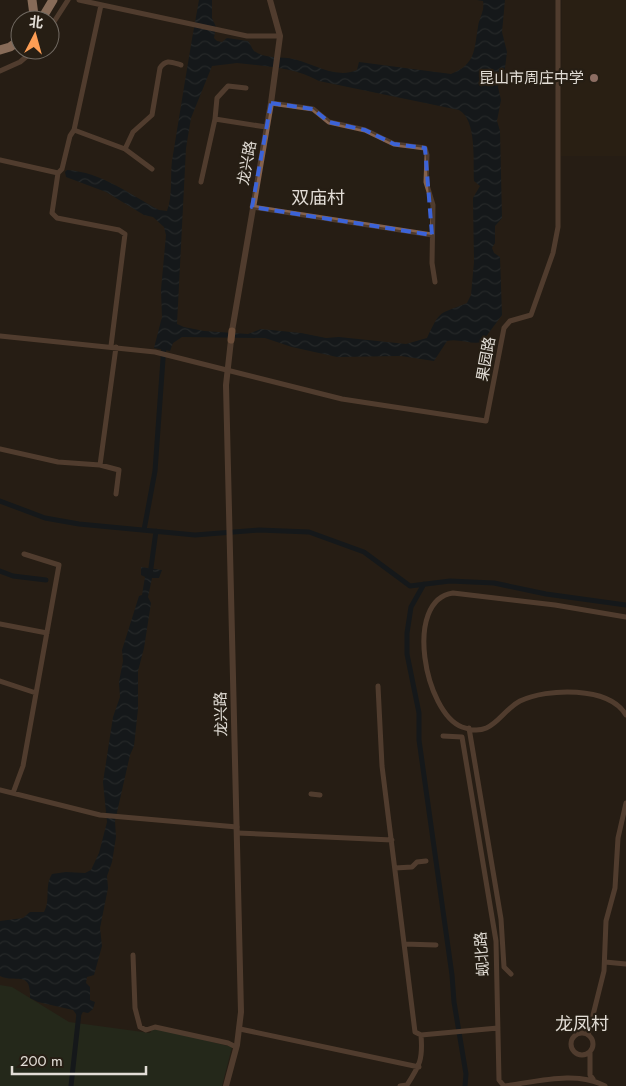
<svg xmlns="http://www.w3.org/2000/svg" width="626" height="1086" font-family="Jost,'Noto Sans SC',sans-serif">
	<style>
		.built { fill: #2e2212 }
		.grass { fill: #223523 }
		.water { fill: url(#water-waves); fill-rule: evenodd }
		.lines { fill: none; stroke-linecap: round; stroke-linejoin: round }
		.canal { stroke: #001322; stroke-width: 5 }
		.minor { stroke: #84624e; stroke-width: 5 }
		.tertiary { stroke: #84624e; stroke-width: 6 }
		.secondary { stroke: #be8867; stroke-width: 7 }
		.motorway { stroke: #fccaab; stroke-width: 9 }
		.marked { fill: none; stroke: #3b63d8; stroke-width: 4; stroke-dasharray: 10 6; stroke-linejoin: round }
		.education-dot { fill: #8d6e63; stroke: #261e14; stroke-width: 2 }
		.labels { text-anchor: middle; stroke-width: 4.5; stroke-linejoin: round; paint-order: stroke }
		.poi-label { font-size: 15px; fill: #e2ddd6; stroke: #261e14; text-anchor: end }
		.street-label { font-size: 15px; fill: #e2ddd6; stroke: #261e14 }
		.quarter-label { font-size: 18px; fill: #e2ddd6; stroke: #261e14 }
	</style>
	<defs>
		<pattern id="water-waves" width="16" height="10" patternUnits="userSpaceOnUse" patternTransform="scale(1.25)"><rect width="16" height="10" fill="#001322"/><path d="M0 5q4-4 8 0t8 0" fill="none" stroke="#253541"/></pattern>
	</defs>
	<rect width="100%" height="100%" fill="#261e14"/>
	<path class="built" d="M562 0H626V156H561Z"/>
	<path class="grass" d="M0 985 12 987 69 1022 150 1033 153 1027 232 1047 222 1086H0Z"/>
	<path class="water" d="M199 0H212V18L216 27 214 38 217 41 222 42 227 38 248 41C251 44 251 48 254 51 264 58 277 57 288 58 310 61 334 80 357 70L359 62 451 74C476 64 474 50 478 27 479 18 485 11 483 1L477 0H505L502 32 507 52 505 68 498 87 501 100 497 121 500 131 502 218 495 226V243L492 248 494 253 500 257 502 315 482 342C471 345 459 338 447 341L434 361 401 356 337 357 292 347 265 338 182 337 173 343 170 351 154 348 162 317 161 290 166 235 164 227 153 217 144 215 106 192 66 177 65 172 67 170C101 172 129 194 159 210L167 211C173 195 170 177 172 161 181 107 189 53 199 0ZM237 63C265 66 294 67 319 81L459 110C477 120 473 161 474 181L480 186 473 198 474 262 471 295 467 303C439 315 441 308 427 338L406 344 339 337 326 338 301 333 261 329 248 334 204 331 184 327 177 324 186 148 191 118 212 66Z
		M141 567 162 570 159 578H152L148 597 151 603 144 648 138 671V709L134 746 130 755 115 821 116 837 112 862 107 876 108 888 100 928 102 946 94 975 87 977 86 983 90 987V1000L95 1002 93 1009 88 1013 83 1012 79 1018 73 1010 38 1002 30 998C31 969 16 984 0 976V921L23 918 30 912H44C51 900 44 887 52 874L66 872 85 873 91 870 99 853 107 822 103 782 113 717 120 697 119 682 123 661 122 650 139 596 142 595 145 577 141 575Z"/>
	<g class="lines">
		<path class="canal" d="M0 501 45 518 79 524 195 535 259 530 309 532 364 552 410 586 450 581 494 583 546 594 626 605
			M144 530 155 471 164 345
			M0 571 13 576 46 580
			M150 575 156 531
			M424 584 411 607 407 633V654L419 713V740L452 975 454 1002 466 1074 465 1086
			M71 1086 79 1013"/>
		<path class="minor" d="M79 0 247 36H280
			M101 5 74 130 70 136 62 169 58 173 52 213 57 218 119 230 125 234 111 346
			M50 28 68 0
			M0 71 20 62 34 50
			M271 103 313 109 329 122 365 130 394 144 425 148 427 155 426 182 433 205 432 263 435 282
			M215 119 217 98 228 86 246 88
			M74 130 125 149 133 132 152 115 160 68C166 59 171 62 181 65
			M125 149 152 169
			M0 160 58 173
			M201 182 215 119 266 127
			M252 207 432 235
			M0 336 155 352 342 399 486 421 504 328 510 321 531 315 553 253 558 227V0
			M0 449 58 462 100 465 116 347
			M100 465 119 470 116 494
			M626 617 555 605 453 593C403 600 425 713 462 727 493 739 499 712 520 701 547 688 609 686 626 715
			M0 624 47 633
			M0 681 36 693
			M378 686 382 766 415 1032 421 1035C423 1059 420 1065 407 1085L400 1086
			M469 728 501 919 504 967 511 974
			M443 736 462 737 496 941 499 1080 504 1086C536 1082 577 1070 605 1086
			M0 790 100 815 237 827
			M13 793 23 766 59 565 24 554
			M311 794 320 795
			M237 833 392 840
			M395 868 412 867 417 862 426 861
			M404 944 436 945
			M133 955 135 1008 140 1027 146 1030 155 1027 228 1043 236 1047
			M605 962 626 964
			M240 1029 419 1067
			M571 1044a11 11 0 1 1 22 0a11 11 0 1 1-22 0Z
			M421 1035 498 1028
			M588 1035 604 971 606 921 615 888 618 838 626 803
			M590 1053V1075L593 1079"/>
		<path class="tertiary" d="M232 331 271 103 280 36 270 0
			M226 1086 237 1045 241 1012 226 385 231 340"/>
		<path class="secondary" d="M231 340 232 331"/>
		<path class="motorway" d="M32 0 34 15 32 20
			M41 20 53 0
			M0 50 10 47 20 40"/>
	</g>
	<path d="M0 0H626V1086H0ZM271 103 313 109 329 122 365 130 394 144 425 148 432 235 252 207Z" fill="#261e14" fill-opacity=".55" fill-rule="evenodd"/>
	<path class="marked" d="M271 103 313 109 329 122 365 130 394 144 425 148 432 235 252 207Z"/>
	<circle class="education-dot" cx="594" cy="78" r="5"/>
	<g class="labels">
		<g class="poi-label">
			<text x="584" y="83">昆山市周庄中学</text>
		</g>
		<g class="street-label">
			<text transform="translate(247 163) rotate(-80)" y="5">龙兴路</text>
			<text transform="translate(486 359) rotate(-80)" y="5">果园路</text>
			<text transform="translate(221 714) rotate(-91)" y="5">龙兴路</text>
			<text transform="translate(482 954) rotate(-94)" y="5">蚬北路</text>
		</g>
		<g class="quarter-label">
			<text x="318" y="204">双庙村</text>
			<text x="582" y="1030">龙凤村</text>
		</g>
	</g>
	<g transform="translate(35 35) rotate(6)"><circle r="24" fill="#261e14" stroke="#716a62"/>
	<path d="M0-4L9 19L0 12L-9 19Z" fill="#fc9d54"/>
	<text y="-8" font-size="14" font-weight="bold" text-anchor="middle" fill="#e2ddd6">北</text>
	</g>
	<path d="M12 1066v8h134v-8" fill="none" stroke="#e2ddd6" stroke-width="2.5"/>
	<text x="20" y="1066" font-size="15" fill="#e2ddd6" stroke="#261e14" stroke-width="4" paint-order="stroke">200 m</text>
</svg>
